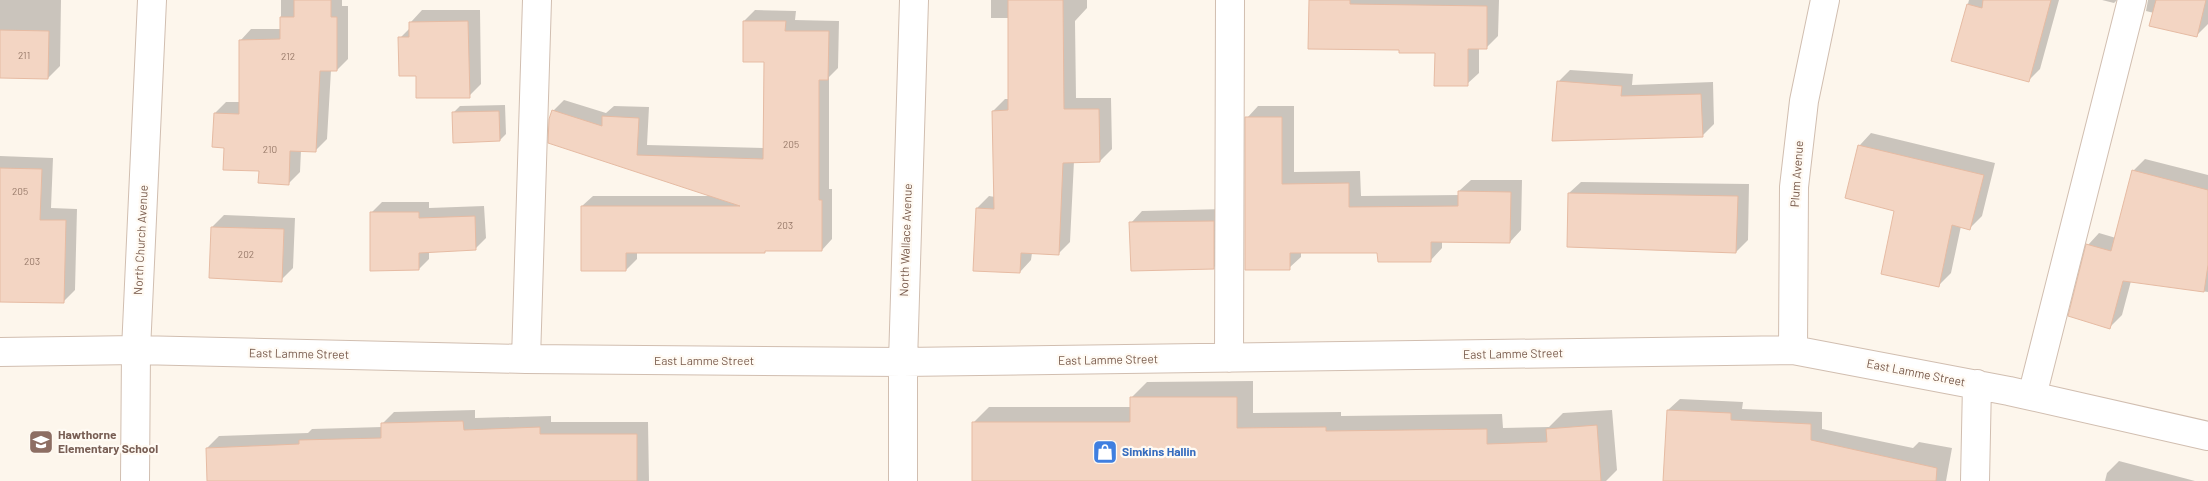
<svg xmlns="http://www.w3.org/2000/svg" width="2208" height="481" font-family="Barlow,sans-serif">
	<style>
		.shadow { fill: #0003 }
		.building { fill: #f3d5c3; stroke: #e6bba3 }
		.lines { fill: none; stroke-linecap: round; stroke-linejoin: round }
		.minor-casing { stroke: #d1beb0; stroke-width: 30 }
		.minor { stroke: #fff; stroke-width: 28 }
		.labels { text-anchor: middle; stroke-width: 4.5; stroke-linejoin: round; paint-order: stroke }
		.number-label { font-size: 10px; fill: #987a6a }
		.street-label { font-size: 12px; fill: #7a5c4d; stroke: #fffaf3 }
		.education-label { font-size: 12px; font-weight: bold; fill: #785e54; stroke: #fffaf3; text-anchor: start }
		.shop-label { font-size: 12px; font-weight: bold; fill: #366cbe; stroke: #fffaf3; text-anchor: start }
	</style>
	<rect width="100%" height="100%" fill="#fdf6ec"/>
	<path class="shadow" d="M0 0H61L60 66 48 78 0 77Z
		M281 0H342V6H348V59L337 70H331L327 139 315 151 301 150 300 172 289 183 260 170 215 113 226 102H240V41L251 29H281Z
		M991 0H1087V8L1075 21 1076 98H1111L1112 149 1100 161H1074L1070 242 1058 254 1032 253 1031 260 1020 272 977 208 989 196 995 197 993 111 1005 99H1009V18H991Z
		M1310 0H1499L1498 36 1486 48H1479V73L1467 84 1436 52 1400 49Z
		M1969 0H2059L2040 69 2028 81 1953 60Z
		M2102 0H2117L2114 3Z
		M2148 0H2208V24L2196 36 2154 13 2146 11Z
		M422 10H480L481 84 469 96 400 38 411 27V22Z
		M755 10 796 11 795 20 839 21 838 68 829 77V189H832V239L822 250H767L764 252H637V259L626 270 582 206 593 196H711L553 111 564 100 606 113 614 106 649 107 647 145 764 148 765 61 744 21Z
		M1570 70 1633 74 1632 85 1713 82 1714 124 1702 136 1558 82Z
		M505 105 506 134 500 140 454 112 460 106Z
		M1258 106H1294V172L1360 171 1361 196 1459 195V191L1471 180H1522L1521 230 1510 242 1442 241V248L1431 260 1379 252H1301V257L1289 268 1247 118Z
		M1871 133 1995 163 1982 216 1970 228 1961 226 1951 273 1939 285 1896 210 1846 197 1860 145Z
		M0 156 53 158 51 208 77 209 75 290 63 302 0 301Z
		M2145 159 2208 175V292L2131 281 2122 315 2110 327 2088 245 2099 233 2116 238 2133 171Z
		M1581 182 1749 184 1748 240 1736 252 1569 193Z
		M382 202H429V208L484 206 486 238 476 248 429 251V259L419 269 371 213Z
		M1225 209V256L1213 268 1131 223 1142 211Z
		M224 215 295 218 293 268 281 280 212 227Z
		M1253 381V413L1341 412V416L1502 414 1503 428 1549 427 1563 413 1612 410 1617 470 1606 481H973V423L989 407H1131V398L1147 382Z
		M1680 399 1743 402 1742 409 1822 412V429L1913 448 1919 442 1952 448 1946 481H1664L1668 410Z
		M475 410V418L551 416V422H648L649 481H208L207 448 219 436 308 433 312 429 382 427V424L394 412Z
		M2119 461 2195 481H2105L2107 473Z"/>
	<path class="building" d="M294 0H331V17H337V71H320L316 152 290 151 289 185 258 183 259 171 223 170 224 148 212 147 214 113 239 114V40L280 39V17H294Z
		M1008 0H1063L1064 109H1099L1100 162 1063 163 1059 255 1021 253 1020 273 973 271 976 208 994 209 992 111 1008 110Z
		M1309 0H1350V4L1487 6V49H1468V86H1434L1435 53H1399V50L1308 49Z
		M1983 0H2051L2029 82 1951 61 1967 4 1982 8Z
		M2156 0H2206L2197 37 2149 26Z
		M468 21 470 98H416V76H399L398 37H409V22Z
		M743 21H786L785 31H829L828 80H819V200H822V251H765V253H626V271H581V206H740L548 143 549 119 552 110 602 126V116L639 118 637 155 763 159 764 62H743Z
		M0 30 49 31 48 79 0 78Z
		M1557 81 1622 86 1621 96 1701 94 1703 137 1552 141Z
		M499 111 500 141 453 143 452 112Z
		M1245 117H1282V184L1349 183V207L1458 206V191L1511 192 1510 243 1431 242V262H1378L1377 253H1290V270H1245Z
		M1858 145 1984 175 1970 230 1952 225 1939 287 1881 274 1894 211 1845 198Z
		M0 168 42 169 40 220H66L64 303 0 302Z
		M2132 170 2208 190V265L2204 292 2123 281 2110 329 2068 316 2086 244 2111 251Z
		M1568 193 1738 196 1736 253 1567 247Z
		M370 212H419V218L475 216 476 250 419 253V270L370 271Z
		M1214 221V269L1131 271 1129 222Z
		M211 227 284 229 282 282 209 278Z
		M1130 397H1237V428L1326 427V431L1487 429V444L1547 442 1546 429 1597 425 1601 481H972V422H1130Z
		M1667 410 1731 413V420L1811 424V440L1937 468 1936 481H1663Z
		M463 421 464 430 540 427V434H637V481H207L206 448 299 444V440L381 438V423Z"/>
	<g class="lines">
		<defs>
			<path id="minor" d="M1793 350 1794 187 1804 101 1825 0
				M0 352 136 350 526 359 903 362 1793 350 2009 391 2208 436
				M1229 358 1230 0
				M526 359 537 0
				M2032 396 2132 0
				M135 481 136 350 152 0
				M903 481V362L914 0
				M1975 481 1977 384"/>
		</defs>
		<use href="#minor" class="minor-casing"/>
		<use href="#minor" class="minor"/>
	</g>
	<defs>
		<symbol id="school-square" viewBox="-11 -11 22 22"><rect x="-9" y="-9" width="18" height="18" rx="4" fill="#8d6e63" stroke="#fffaf3"/><path d="M0-5L7-2L0 1L-7-2ZM-4 1L0 2.5L4 1V4Q0 6-4 4Z" fill="#fff"/></symbol>
		<symbol id="shop-square" viewBox="-11 -11 22 22"><rect x="-9" y="-9" width="18" height="18" rx="4" fill="#3f7fe0" stroke="#fffaf3"/><path d="M-5-2.5h2.3a2.7 3.5 0 0 1 5.4 0H5L5.5 6h-11ZM-1.5-2.5h3a1.5 2.3 0 0 0-3 0Z" fill="#fff"/></symbol>
	</defs>
	<g fill-rule="evenodd">
		<use href="#school-square" x="27" y="428" width="28" height="28"/>
		<use href="#shop-square" x="1091" y="438" width="28" height="28"/>
	</g>
	<g class="labels">
		<g class="number-label">
			<text x="24" y="59">211</text>
			<text x="288" y="60">212</text>
			<text x="791" y="148">205</text>
			<text x="270" y="153">210</text>
			<text x="20" y="195">205</text>
			<text x="785" y="229">203</text>
			<text x="246" y="258">202</text>
			<text x="32" y="265">203</text>
		</g>
		<g class="street-label">
			<text transform="translate(1797 174) rotate(-86)" y="4">Plum Avenue</text>
			<text transform="translate(141 240) rotate(-87)" y="4">North Church Avenue</text>
			<text transform="translate(906 240) rotate(-88)" y="4">North Wallace Avenue</text>
			<text transform="translate(299 354) rotate(1)" y="4">East Lamme Street</text>
			<text transform="translate(1513 354) rotate(-1)" y="4">East Lamme Street</text>
			<text transform="translate(1108 360) rotate(-1)" y="4">East Lamme Street</text>
			<text x="704" y="365">East Lamme Street</text>
			<text transform="translate(1916 373) rotate(11)" y="4">East Lamme Street</text>
		</g>
		<g class="education-label">
			<text x="58" y="439">Hawthorne<tspan x="58" dy="14">Elementary School</tspan></text>
		</g>
		<g class="shop-label">
			<text x="1122" y="456">Simkins Hallin</text>
		</g>
	</g>
</svg>
